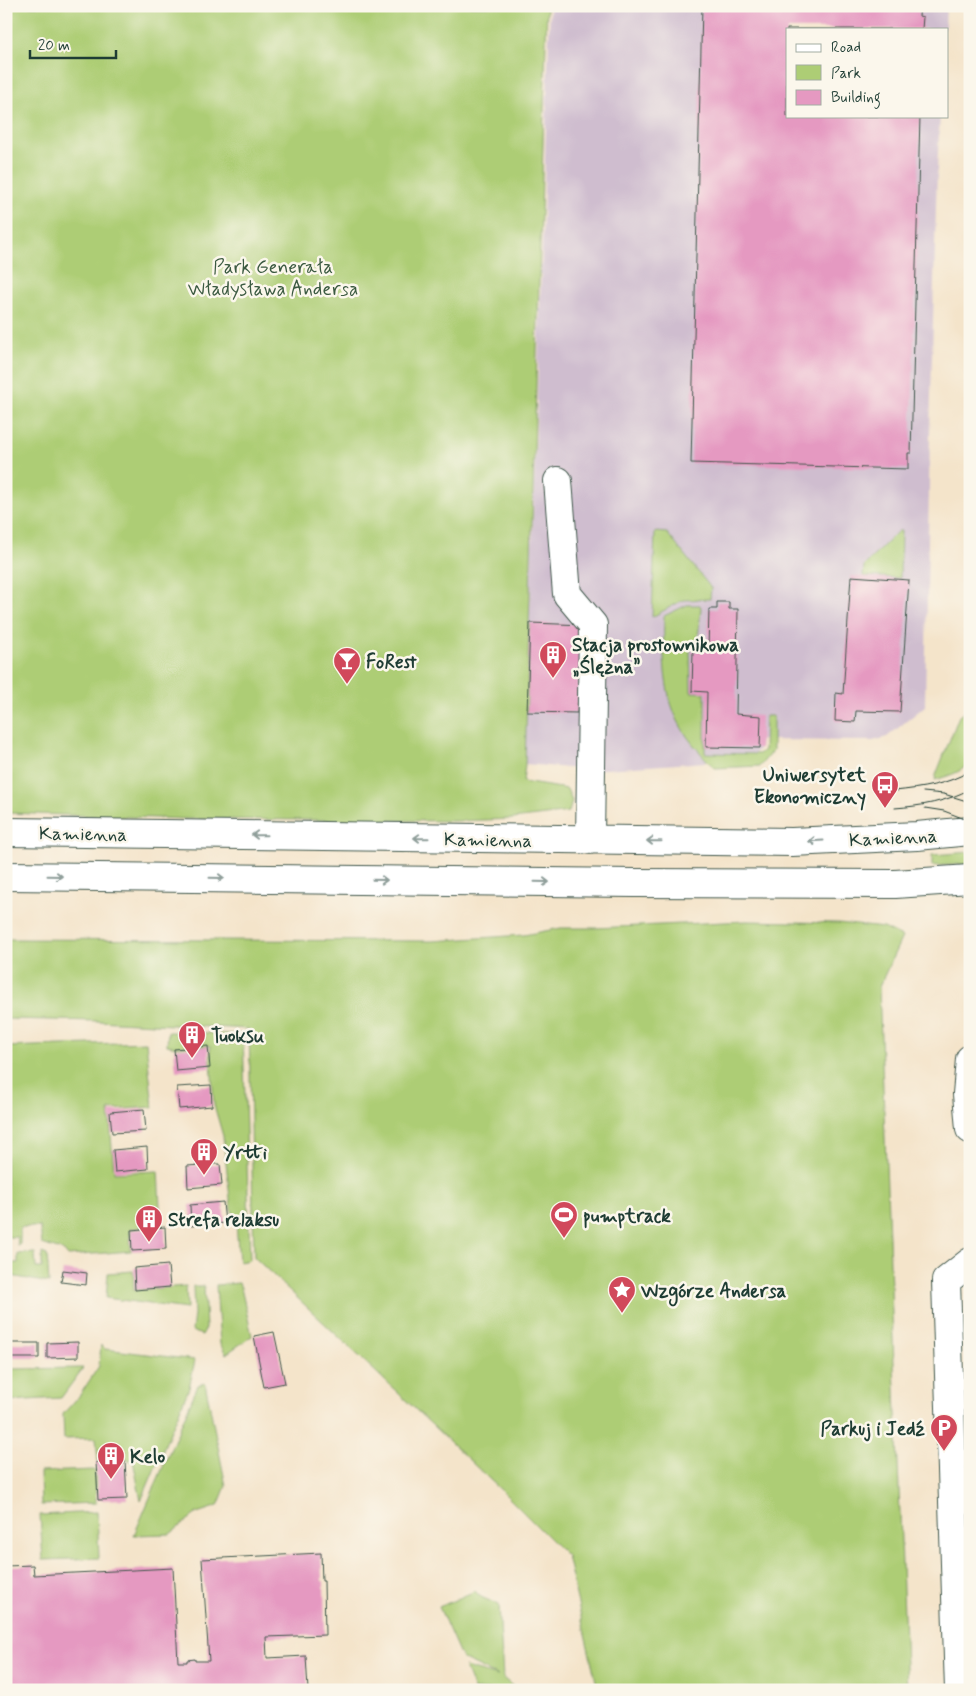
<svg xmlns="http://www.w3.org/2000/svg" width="976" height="1696" font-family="Mynerve,sans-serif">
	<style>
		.industrial { fill: #cfbdcf }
		.green { fill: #adcd75; stroke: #668554 }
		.building { fill: #e599c1 }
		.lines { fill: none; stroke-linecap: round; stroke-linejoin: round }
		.minor-casing { stroke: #3f564a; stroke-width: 30 }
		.minor { stroke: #fff; stroke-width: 28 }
		.tram { stroke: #1f3d34; stroke-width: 1 }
		.oneway { stroke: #8f9e9a }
		.labels { text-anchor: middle; stroke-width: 5; stroke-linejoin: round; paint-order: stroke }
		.park-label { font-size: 19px; fill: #3b5a41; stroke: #fbf7ec }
		.poi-label { font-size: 19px; font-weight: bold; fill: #1f3d34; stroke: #fbf7ec; text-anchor: start }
		.street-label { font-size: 19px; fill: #1f3d34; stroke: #fbf7ec }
	</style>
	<rect width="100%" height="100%" fill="#fbf7ec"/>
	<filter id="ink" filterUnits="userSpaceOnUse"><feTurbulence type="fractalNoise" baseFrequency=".02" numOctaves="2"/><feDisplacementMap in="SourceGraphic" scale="10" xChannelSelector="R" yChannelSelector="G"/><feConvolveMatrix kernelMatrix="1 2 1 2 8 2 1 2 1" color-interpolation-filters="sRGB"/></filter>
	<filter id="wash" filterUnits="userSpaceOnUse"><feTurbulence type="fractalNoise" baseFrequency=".0096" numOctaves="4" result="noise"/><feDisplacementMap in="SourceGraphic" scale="20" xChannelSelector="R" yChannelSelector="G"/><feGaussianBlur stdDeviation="1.12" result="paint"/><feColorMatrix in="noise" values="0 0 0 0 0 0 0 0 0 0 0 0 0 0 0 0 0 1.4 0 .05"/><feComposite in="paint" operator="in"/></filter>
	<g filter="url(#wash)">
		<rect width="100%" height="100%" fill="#f4e4ca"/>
		<path class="industrial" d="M550 6H946L945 29H787V116H940L937 169 930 433 925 706 887 737 873 741 761 740 760 748 749 759 591 770 525 764Z"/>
		<path class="green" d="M6 6H547L525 764 523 782 567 789 572 801 569 812 513 819 455 821 187 819 6 813Z
			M898 531H901L900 578 863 576 864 566Z
			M655 532 667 533 711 588 710 599 683 600 652 617Z
			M687 605H700L701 608 697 648H690L691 692 705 693V753L759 754 764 750 765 716H773V750L760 766 715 768C709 763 704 757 699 751 662 712 663 666 664 616Z
			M970 708V741L967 760 969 762C962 773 947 776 935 780L936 775 959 716Z
			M970 852V864L932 866V855Z
			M747 921 838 923 884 928 902 937 879 987 907 1690H598L567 1556 502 1491 254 1257 249 1029 98 1021 6 1019V939L432 941 524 935 561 928H595Z
			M168 1032 243 1034 250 1260 239 1262 236 1223 231 1207 223 1136 214 1105 210 1046 177 1047 167 1045Z
			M146 1042 153 1107 109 1110 114 1173 158 1171 161 1225 130 1229 131 1251 68 1256 64 1251 42 1244 40 1227H20V1245L18 1246 17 1237H6V1047Z
			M35 1253 36 1268H42V1253L47 1255 49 1283 6 1275V1263H18V1254Z
			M133 1271 134 1290 186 1286 187 1309 106 1298 108 1273Z
			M239 1283 241 1288 252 1336 226 1354 220 1344 216 1285Z
			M193 1286H204L206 1328 202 1335 192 1331 194 1314Z
			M101 1345 105 1349 195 1360 189 1388 141 1501 133 1460 98 1461 96 1438 64 1439 63 1414 80 1395 99 1366Z
			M83 1368 61 1398 9 1401 6 1397V1369Z
			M205 1383 226 1486 218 1506 197 1513 170 1534 134 1535 198 1385Z
			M95 1470 96 1503 41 1505 40 1472Z
			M97 1512 99 1558 43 1560 40 1515Z
			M475 1591 481 1597 499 1605 503 1678 517 1690H474L465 1667 498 1676 462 1659 439 1607Z"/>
		<g id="blocks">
			<path class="building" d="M702 6H920L919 16 923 17 922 29H787V116H920L911 453H908V469L691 463Z
				M851 576 909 580 900 712 856 711 855 722 835 721 836 693 843 694Z
				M717 602H729V609H738L736 714 761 716 760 748 706 747 707 692 692 691 693 651H708L709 609H717Z
				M530 623 586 625 580 646 577 713 527 712Z
				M208 1046 210 1068 176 1071 174 1049Z
				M211 1085 212 1106 179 1109 177 1087Z
				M144 1109 146 1131 112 1133 110 1112Z
				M147 1147 148 1169 115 1172 113 1150Z
				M215 1164H220L222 1185 188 1188 187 1166Z
				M223 1202 225 1223 191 1226 190 1205Z
				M165 1227 166 1249 132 1251 131 1230Z
				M168 1265 170 1287 135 1290 134 1268Z
				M63 1270 87 1273 86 1285 61 1282Z
				M274 1332 285 1383 264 1387 254 1336Z
				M78 1342V1357L47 1358V1343Z
				M9 1343H39V1358H9Z
				M125 1460 127 1499 98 1500 96 1462Z
				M321 1553 322 1581H324L325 1635 266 1637 267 1658 306 1656 308 1690H6V1566L33 1565 34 1575 173 1568 178 1662H187V1660L195 1659V1661H209L202 1559Z"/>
		</g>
	</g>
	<g filter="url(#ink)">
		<use href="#blocks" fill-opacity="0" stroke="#3f564a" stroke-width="1"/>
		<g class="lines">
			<defs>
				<path id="minor" d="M558 481 567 594 593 625 590 840
					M6 832 792 842 917 836 970 831
					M6 876 634 883 895 884 970 879
					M970 1059 967 1094 970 1129
					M959 1690 946 1281 970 1262"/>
			</defs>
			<use href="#minor" class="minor-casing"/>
			<use href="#minor" class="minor"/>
			<path class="tram" d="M895 791C922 788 946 785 970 771
				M923 792 944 794 970 802
				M895 808C922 806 946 802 970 789
				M925 808 944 811 970 821"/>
		</g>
		<defs><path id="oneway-shaft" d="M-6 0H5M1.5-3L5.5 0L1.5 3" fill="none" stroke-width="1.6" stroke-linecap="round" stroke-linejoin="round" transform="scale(1.25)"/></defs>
		<g class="oneway">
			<use href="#oneway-shaft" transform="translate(259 835) rotate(-179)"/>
			<use href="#oneway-shaft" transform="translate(421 838) rotate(-179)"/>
			<use href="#oneway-shaft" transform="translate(654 841) rotate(-179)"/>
			<use href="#oneway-shaft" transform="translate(816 841) rotate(177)"/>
			<use href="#oneway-shaft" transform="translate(55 876) rotate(1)"/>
			<use href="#oneway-shaft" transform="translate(217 878) rotate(1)"/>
			<use href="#oneway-shaft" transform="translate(380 880) rotate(1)"/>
			<use href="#oneway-shaft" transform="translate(542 882) rotate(1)"/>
		</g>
	</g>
	<defs>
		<symbol id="building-pin" viewBox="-11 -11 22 30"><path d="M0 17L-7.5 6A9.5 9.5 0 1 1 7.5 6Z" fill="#d1495b" stroke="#fbf7ec"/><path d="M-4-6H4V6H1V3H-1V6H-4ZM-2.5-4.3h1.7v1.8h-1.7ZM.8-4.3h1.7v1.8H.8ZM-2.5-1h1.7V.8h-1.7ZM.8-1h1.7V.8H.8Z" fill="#fff"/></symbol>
		<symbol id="bar-pin" viewBox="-11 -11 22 30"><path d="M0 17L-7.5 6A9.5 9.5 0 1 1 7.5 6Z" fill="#d1495b" stroke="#fbf7ec"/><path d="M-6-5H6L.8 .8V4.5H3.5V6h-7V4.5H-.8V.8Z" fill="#fff"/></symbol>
		<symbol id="bus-pin" viewBox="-11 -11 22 30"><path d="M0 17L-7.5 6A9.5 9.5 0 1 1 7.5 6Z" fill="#d1495b" stroke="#fbf7ec"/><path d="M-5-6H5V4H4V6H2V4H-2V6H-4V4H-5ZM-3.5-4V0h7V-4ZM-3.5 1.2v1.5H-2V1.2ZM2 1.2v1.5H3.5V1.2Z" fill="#fff"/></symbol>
		<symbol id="stadium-pin" viewBox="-11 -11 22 30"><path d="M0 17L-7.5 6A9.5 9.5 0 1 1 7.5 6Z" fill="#d1495b" stroke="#fbf7ec"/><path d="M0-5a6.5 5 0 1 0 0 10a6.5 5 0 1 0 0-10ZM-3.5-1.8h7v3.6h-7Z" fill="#fff"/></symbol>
		<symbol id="sight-pin" viewBox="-11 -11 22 30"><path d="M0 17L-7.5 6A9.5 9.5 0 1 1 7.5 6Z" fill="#d1495b" stroke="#fbf7ec"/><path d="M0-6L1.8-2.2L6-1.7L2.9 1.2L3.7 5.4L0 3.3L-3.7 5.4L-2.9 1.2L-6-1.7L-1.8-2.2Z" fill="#fff"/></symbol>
		<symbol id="parking-pin" viewBox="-11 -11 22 30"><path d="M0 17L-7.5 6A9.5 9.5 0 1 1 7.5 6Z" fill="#d1495b" stroke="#fbf7ec"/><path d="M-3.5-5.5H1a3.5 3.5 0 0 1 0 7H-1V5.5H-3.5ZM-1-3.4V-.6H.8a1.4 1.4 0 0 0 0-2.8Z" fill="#fff"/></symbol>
	</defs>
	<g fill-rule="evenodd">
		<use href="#building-pin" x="537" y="639" width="32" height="43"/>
		<use href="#bar-pin" x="331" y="645" width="32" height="43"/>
		<use href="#bus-pin" x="869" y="769" width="32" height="43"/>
		<use href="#building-pin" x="176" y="1019" width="32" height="43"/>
		<use href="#building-pin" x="188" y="1136" width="32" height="43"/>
		<use href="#stadium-pin" x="548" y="1199" width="32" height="43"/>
		<use href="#building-pin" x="133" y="1203" width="32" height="43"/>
		<use href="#sight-pin" x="606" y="1274" width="32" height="43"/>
		<use href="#parking-pin" x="928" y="1412" width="32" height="43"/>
		<use href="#building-pin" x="95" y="1440" width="32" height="43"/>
	</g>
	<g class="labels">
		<g class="park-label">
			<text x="273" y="273">Park Generała<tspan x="273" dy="22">Władysława Andersa</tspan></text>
		</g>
		<g class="poi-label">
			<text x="572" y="651">Stacja prostownikowa<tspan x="572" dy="22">„Ślężna”</tspan></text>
			<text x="366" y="668">FoRest</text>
			<text x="866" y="781" text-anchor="end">Uniwersytet<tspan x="866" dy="22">Ekonomiczny</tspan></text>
			<text x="211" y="1042">Tuoksu</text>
			<text x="223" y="1159">Yrtti</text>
			<text x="583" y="1222">pumptrack</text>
			<text x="168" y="1226">Strefa relaksu</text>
			<text x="641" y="1297">Wzgórze Andersa</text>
			<text x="925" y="1435" text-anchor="end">Parkuj i Jedź</text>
			<text x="130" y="1463">Kelo</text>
		</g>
		<g class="street-label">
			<text transform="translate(83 833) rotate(1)" y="7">Kamienna</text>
			<text transform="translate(893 837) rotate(-3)" y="7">Kamienna</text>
			<text transform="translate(488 839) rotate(1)" y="7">Kamienna</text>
		</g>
	</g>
	<rect width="976" height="1696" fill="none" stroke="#fbf7ec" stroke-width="25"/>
	<rect x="786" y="28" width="162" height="90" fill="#fbf7ec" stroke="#a3ada2"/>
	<rect x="796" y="44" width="25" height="8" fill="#ffffff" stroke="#a3ada2"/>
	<text x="831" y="52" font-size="15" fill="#1f3d34">Road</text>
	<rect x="796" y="65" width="25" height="15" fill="#adcd75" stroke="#a3ada2"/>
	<text x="831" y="78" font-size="15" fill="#1f3d34">Park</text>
	<rect x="796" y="90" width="25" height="15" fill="#e599c1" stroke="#a3ada2"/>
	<text x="831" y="102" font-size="15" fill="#1f3d34">Building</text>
	<path d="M30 50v8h86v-8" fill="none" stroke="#1f3d34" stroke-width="2.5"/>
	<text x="38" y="50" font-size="15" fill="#1f3d34" stroke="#fbf7ec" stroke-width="4" paint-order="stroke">20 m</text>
</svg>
